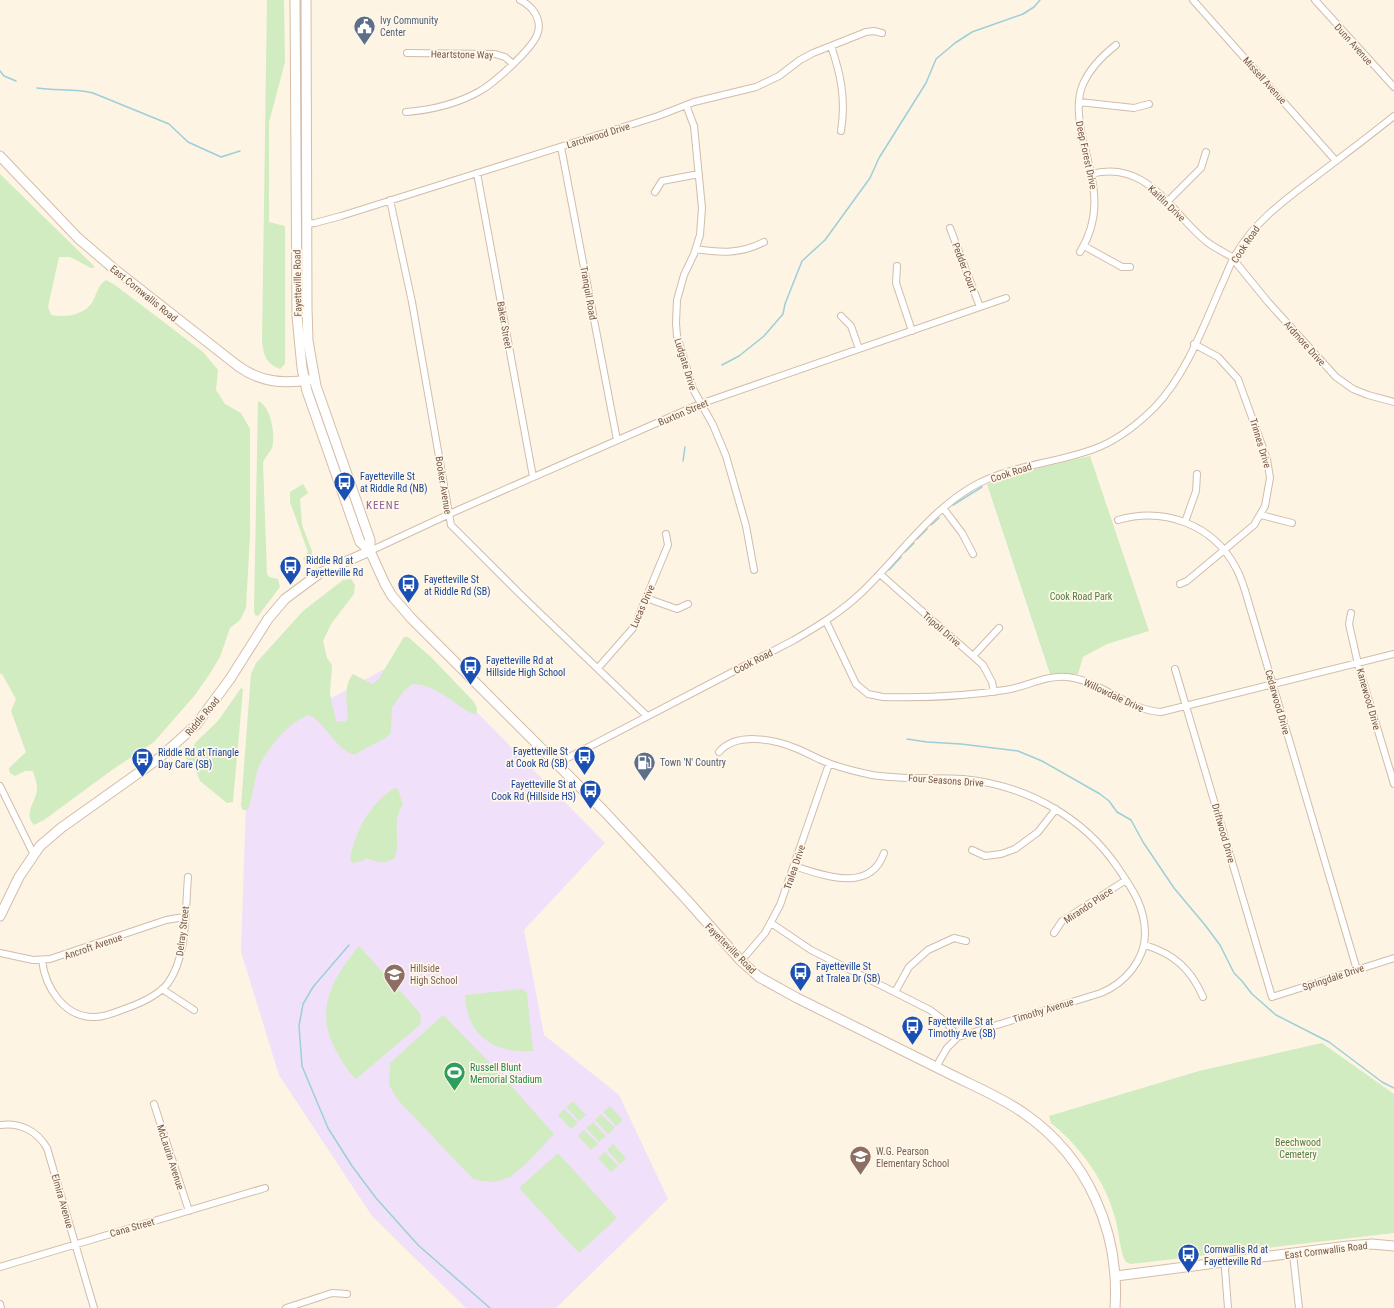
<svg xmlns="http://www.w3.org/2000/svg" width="1394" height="1308" font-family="'Roboto Condensed',sans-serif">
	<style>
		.education { fill: #f1e0fa }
		.green { fill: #d1ecc0 }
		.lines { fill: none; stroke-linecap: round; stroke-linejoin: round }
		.stream { stroke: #9ccfda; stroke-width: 1.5 }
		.street-casing { stroke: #d1bdab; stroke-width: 8 }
		.secondary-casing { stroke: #d5bda9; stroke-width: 11 }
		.street { stroke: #fff; stroke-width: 6 }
		.secondary { stroke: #fff; stroke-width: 9 }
		.labels { text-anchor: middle; stroke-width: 3.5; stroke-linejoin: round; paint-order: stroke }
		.service-label { font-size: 10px; fill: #4e5e75; stroke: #fff7ea; text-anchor: start }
		.street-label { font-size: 10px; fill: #775947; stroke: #fff7ea }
		.transit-label { font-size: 10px; fill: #164399; stroke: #fff7ea; text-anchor: start }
		.park-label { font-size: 10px; fill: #507d3f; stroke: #fff7ea }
		.education-label { font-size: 10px; fill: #785e54; stroke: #fff7ea; text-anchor: start }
		.leisure-label { font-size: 10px; fill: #27864d; stroke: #fff7ea; text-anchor: start }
		.neighbourhood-label { font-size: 11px; letter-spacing: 1px; fill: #89629b; stroke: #fff7ea }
	</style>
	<rect width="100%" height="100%" fill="#fdf4e3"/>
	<path class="education" d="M417 651 605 843 524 930 544 1035 619 1095 668 1199 556 1308H466L372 1216 279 1075 241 952 248 744Z"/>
	<path class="green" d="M267 0H284L285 62 269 122V222L285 226V364L280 369C265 363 264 355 262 341Z
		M0 174 94 266V268H91L70 257H59L48 307 51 315C66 318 85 315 93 301 97 293 98 285 106 280L115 285 203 352 218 370 216 390 225 404 241 413 250 429V535L246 608 240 620 230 628 220 657 209 675 195 695 154 742 112 770 44 820 34 825C22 813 38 800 37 787 37 782 34 776 33 771H25L15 776 10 773 9 768 26 752 11 711 16 699 2 674H0Z
		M258 401C271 406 276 436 272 448 270 453 265 457 263 462L267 574 269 577 278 579 280 587 258 616 255 615 254 610Z
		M1090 456 1149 631 1107 644 1083 657 1078 674H1050L987 484 1030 470Z
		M303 484 308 493 300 499 302 525 312 551V556L305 560 303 559 308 552 290 502V492Z
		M351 579 355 585 354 594 331 624 323 641 327 658 332 665 330 694 336 721 345 722 348 718C347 705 343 685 353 674L372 684 378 680 404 637H408L432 658 474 702 477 708 476 715C453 706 441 685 412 684L403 692 392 708 391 732 387 737 354 755C333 747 327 724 309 715 289 722 271 745 261 762 255 773 253 795 249 807L247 810H243L241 806 251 674 256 663 303 611 343 580Z
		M241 688 243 689 233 802 227 803 200 781 194 766 185 757 197 741 218 721Z
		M395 788 398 789 403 805C391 821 401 839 395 858 385 864 377 863 367 858L362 861 352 863 350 859C355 832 371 801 395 788Z
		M359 946 420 1013 421 1024 356 1079C348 1072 343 1063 338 1054 313 1013 331 980 359 946Z
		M522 989 527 993 533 1051C495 1054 466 1036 465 995Z
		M443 1015 499 1072 554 1134 526 1164 510 1177 495 1182 483 1181 473 1179 398 1100 389 1085 390 1063Z
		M1322 1043 1394 1094V1233L1131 1264 1126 1262C1120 1254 1119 1229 1115 1218 1106 1182 1080 1146 1051 1123L1049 1116 1199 1071Z
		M573 1101 586 1115 579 1121 566 1107Z
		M610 1106 623 1120 616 1126 603 1112Z
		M564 1109 578 1123 571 1129 558 1115Z
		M601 1114 615 1128 608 1134 595 1120Z
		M593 1122 606 1136 599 1142 586 1128Z
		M584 1130 598 1144 591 1150 578 1136Z
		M613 1144 626 1158 620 1164 607 1150Z
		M605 1152 618 1166 611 1172 598 1158Z
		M558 1153 617 1218 579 1253 519 1188Z"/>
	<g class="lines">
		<path class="stream" d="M0 71 4 76 16 81
			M37 88C56 91 75 88 93 93L169 124 188 142 221 157 240 151
			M722 365 739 356 764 336 783 314 785 304 802 261 825 240 870 178 879 158 926 83 936 59 955 43 972 32 1023 14 1034 7 1040 0
			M683 461 685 447
			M953 505 982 487
			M931 525 939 518
			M917 539 927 529
			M905 552 914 543
			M889 570 901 557
			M907 739 927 742 961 744 1018 751 1042 761 1100 794 1109 801 1117 812 1131 820 1143 842 1174 888 1205 925 1220 945 1234 973 1242 981 1252 994 1276 1015 1329 1042 1382 1082 1394 1088
			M349 945 313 987 303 1004 299 1026 302 1066 328 1128 352 1166 376 1198 418 1245 490 1308"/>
		<defs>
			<path id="street" d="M1193 0 1336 161
				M1315 0 1394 87
				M831 46C841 75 846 100 841 131
				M407 53 495 54 505 57 513 64
				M1079 102 1134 108 1149 104
				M686 105 694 126 702 208 700 235 694 254 684 275 677 300 676 323 677 336 693 389 713 425 726 456 746 526 754 570
				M406 112C432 110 457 104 480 91 494 83 531 50 537 35 541 26 538 16 532 9 528 5 525 2 520 0
				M561 147 617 440
				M477 173 533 477
				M1091 174C1148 159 1171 213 1207 242 1215 248 1225 253 1234 258
				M655 192 662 181 699 174
				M390 200 412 302 451 525 522 596 647 716
				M1168 201 1201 168 1206 152
				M306 224 315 223 341 216 484 171 658 116 694 102 756 87 779 76 800 60 813 53 866 32 874 31 882 33
				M950 228 980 307
				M1084 246 1122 267H1130
				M696 249C721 253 741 254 764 242
				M1080 252C1105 211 1092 179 1082 136 1079 120 1076 100 1083 84 1090 68 1102 56 1116 45
				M1233 259 1268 302 1336 377 1353 389 1368 395 1394 402
				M897 266 896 283 912 331
				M841 316 851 326 859 349
				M943 508 962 533 973 554
				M1261 515 1292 523
				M1118 520C1164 507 1213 524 1236 568 1244 582 1247 599 1252 614L1357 970
				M1185 522 1196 491 1197 474
				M370 551 456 511 700 404 1006 298
				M880 574 983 665 992 682 994 692
				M1180 584 1187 581 1254 525 1265 506 1270 478 1267 459 1238 379 1218 357 1194 344
				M646 598 677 609 688 604
				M1351 613 1349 624 1358 664 1394 784
				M826 621 856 684 868 694 883 697C921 698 967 696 1005 690 1027 687 1044 675 1067 677 1100 680 1127 710 1161 712L1394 654
				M973 656 999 628
				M598 668 634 627 668 545 666 534
				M1175 669 1272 997 1394 958
				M719 752C736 732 773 739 795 748 808 753 819 760 831 764 844 769 858 772 872 775 902 780 933 777 963 779 1025 785 1083 816 1118 868 1133 890 1145 907 1145 934 1145 960 1125 983 1101 993L958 1037 947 1048 936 1067
				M556 764 794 640C818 626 841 612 861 593 900 556 931 508 979 483 1015 465 1056 463 1094 449 1116 441 1138 424 1155 407 1186 375 1204 325 1222 284 1227 274 1230 263 1236 254 1255 221 1285 200 1315 177 1341 157 1368 137 1394 116
				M0 786 34 855
				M972 850 985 856 1001 854 1015 849 1038 832 1056 809
				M794 866C823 875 870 894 884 853
				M771 923 811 950 930 1010 946 1022 958 1037
				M1054 933 1062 921 1126 880
				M1145 945C1174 954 1191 969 1203 997
				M0 953 33 960 50 959 166 920 184 917
				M42 960C45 987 64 1018 95 1017 106 1017 116 1012 127 1008 141 1003 158 996 168 983 188 955 185 910 188 877
				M741 961 765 933 780 905 829 764
				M162 989 194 1010
				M895 992 909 967 928 950 954 938 966 941
				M154 1104 189 1211
				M0 1125C20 1122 37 1131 47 1148L94 1308
				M1293 1254 1299 1308
				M1227 1261 1225 1269 1228 1308
				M0 1267 265 1188
				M0 1304 1 1308
				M286 1308 332 1293 347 1294"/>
			<path id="secondary" d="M295 0 297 316 302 368 307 391 360 542 370 551
				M306 0 307 308 308 341 316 386 370 540V551L385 584 392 596 411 618 604 811 686 899 741 961 759 977 797 998C846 1022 895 1047 944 1071 971 1085 1000 1096 1025 1114 1088 1158 1120 1232 1115 1308
				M0 156 78 238 113 268 238 366C260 382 282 384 309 380
				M0 916 19 877 40 846 61 828 158 759 196 725 230 679 268 619 285 599 320 573 370 551
				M1116 1276 1348 1246 1372 1244 1394 1246"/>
		</defs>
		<use href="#street" class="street-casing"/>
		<use href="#secondary" class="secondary-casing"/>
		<use href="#street" class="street"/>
		<use href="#secondary" class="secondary"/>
	</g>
	<defs>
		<symbol id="civic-pin" viewBox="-11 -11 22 30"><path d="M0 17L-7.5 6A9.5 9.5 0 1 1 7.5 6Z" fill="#5c6f8a" stroke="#fff7ea"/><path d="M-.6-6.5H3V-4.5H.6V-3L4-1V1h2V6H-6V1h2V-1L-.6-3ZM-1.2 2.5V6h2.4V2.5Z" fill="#fff"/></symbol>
		<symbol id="bus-pin" viewBox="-11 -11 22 30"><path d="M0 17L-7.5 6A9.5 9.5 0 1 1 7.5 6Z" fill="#1a4fb4" stroke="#fff7ea"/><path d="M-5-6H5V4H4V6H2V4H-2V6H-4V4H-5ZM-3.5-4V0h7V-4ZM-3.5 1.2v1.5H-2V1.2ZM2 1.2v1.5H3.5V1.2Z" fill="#fff"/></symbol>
		<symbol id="fuel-pin" viewBox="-11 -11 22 30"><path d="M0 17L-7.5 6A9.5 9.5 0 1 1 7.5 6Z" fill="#5c6f8a" stroke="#fff7ea"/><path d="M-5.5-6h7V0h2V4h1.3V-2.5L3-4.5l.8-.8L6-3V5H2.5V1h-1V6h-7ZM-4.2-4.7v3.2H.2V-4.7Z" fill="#fff"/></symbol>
		<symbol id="school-pin" viewBox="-11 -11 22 30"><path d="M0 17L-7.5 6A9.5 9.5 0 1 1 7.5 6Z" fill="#8d6e63" stroke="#fff7ea"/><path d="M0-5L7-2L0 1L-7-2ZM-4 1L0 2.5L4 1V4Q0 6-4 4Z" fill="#fff"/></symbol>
		<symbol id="stadium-pin" viewBox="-11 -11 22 30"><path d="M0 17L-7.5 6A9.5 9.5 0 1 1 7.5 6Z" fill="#2e9e5b" stroke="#fff7ea"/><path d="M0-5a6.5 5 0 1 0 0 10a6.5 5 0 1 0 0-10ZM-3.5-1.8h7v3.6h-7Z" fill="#fff"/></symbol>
	</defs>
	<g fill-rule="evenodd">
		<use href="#civic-pin" x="352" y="14" width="25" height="34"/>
		<use href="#bus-pin" x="332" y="470" width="25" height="34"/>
		<use href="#bus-pin" x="278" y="554" width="25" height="34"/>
		<use href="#bus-pin" x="396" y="572" width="25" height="34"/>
		<use href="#bus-pin" x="458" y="654" width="25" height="34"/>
		<use href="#bus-pin" x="572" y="744" width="25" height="34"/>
		<use href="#bus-pin" x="130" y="746" width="25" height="34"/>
		<use href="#fuel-pin" x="632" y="750" width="25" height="34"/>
		<use href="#bus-pin" x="578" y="778" width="25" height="34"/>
		<use href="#bus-pin" x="788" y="960" width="25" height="34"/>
		<use href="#school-pin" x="382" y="962" width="25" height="34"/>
		<use href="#bus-pin" x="900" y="1014" width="25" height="34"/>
		<use href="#stadium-pin" x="442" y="1060" width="25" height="34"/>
		<use href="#school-pin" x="848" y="1144" width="25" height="34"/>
		<use href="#bus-pin" x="1176" y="1242" width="25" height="34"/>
	</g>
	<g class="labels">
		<g class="service-label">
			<text x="380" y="24">Ivy Community<tspan x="380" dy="12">Center</tspan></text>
			<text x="660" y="766">Town 'N' Country</text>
		</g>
		<g class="street-label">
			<text transform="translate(1354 44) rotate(48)" y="4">Dunn Avenue</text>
			<text transform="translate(462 54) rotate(1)" y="4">Heartstone Way</text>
			<text transform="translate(1265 80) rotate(48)" y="4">Missell Avenue</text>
			<text transform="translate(598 135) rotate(-17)" y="4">Larchwood Drive</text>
			<text transform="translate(1087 155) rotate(78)" y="4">Deep Forest Drive</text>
			<text transform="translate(1167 203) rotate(44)" y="4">Kaitlin Drive</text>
			<text transform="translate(1245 244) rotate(-56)" y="4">Cook Road</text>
			<text transform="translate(965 267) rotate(69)" y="4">Pedder Court</text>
			<text transform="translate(297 283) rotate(-91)" y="4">Fayetteville Road</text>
			<text transform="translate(144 293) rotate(39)" y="4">East Cornwallis Road</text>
			<text transform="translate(589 293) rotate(80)" y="4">Tranquil Road</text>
			<text transform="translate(505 325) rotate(80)" y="4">Baker Street</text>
			<text transform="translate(1305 343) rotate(48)" y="4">Ardmore Drive</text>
			<text transform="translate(686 364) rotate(73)" y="4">Ludgate Drive</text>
			<text transform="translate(683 412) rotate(-23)" y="4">Buxton Street</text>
			<text transform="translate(1261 443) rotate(73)" y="4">Trinnes Drive</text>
			<text transform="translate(1011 472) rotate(-18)" y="4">Cook Road</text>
			<text transform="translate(444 485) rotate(81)" y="4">Booker Avenue</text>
			<text transform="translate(642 606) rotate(-66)" y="4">Lucas Drive</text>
			<text transform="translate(942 629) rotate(41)" y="4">Tripoli Drive</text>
			<text transform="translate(753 661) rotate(-27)" y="4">Cook Road</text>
			<text transform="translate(1114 695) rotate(25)" y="4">Willowdale Drive</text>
			<text transform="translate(1369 699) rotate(74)" y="4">Kanewood Drive</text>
			<text transform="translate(1278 702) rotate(74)" y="4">Cedarwood Drive</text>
			<text transform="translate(202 716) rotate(-50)" y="4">Riddle Road</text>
			<text transform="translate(946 780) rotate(4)" y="4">Four Seasons Drive</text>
			<text transform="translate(1224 833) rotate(74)" y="4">Driftwood Drive</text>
			<text transform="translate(794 867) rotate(-71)" y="4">Tralea Drive</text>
			<text transform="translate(1088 905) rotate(-34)" y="4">Mirando Place</text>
			<text transform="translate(182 931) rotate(-83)" y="4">Delray Street</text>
			<text transform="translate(93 946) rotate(-19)" y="4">Ancroft Avenue</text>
			<text transform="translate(731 948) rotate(45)" y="4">Fayetteville Road</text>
			<text transform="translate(1333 977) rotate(-18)" y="4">Springdale Drive</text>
			<text transform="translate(1043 1010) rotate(-17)" y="4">Timothy Avenue</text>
			<text transform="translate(171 1157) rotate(72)" y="4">McLaurin Avenue</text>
			<text transform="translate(63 1201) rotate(74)" y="4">Elmira Avenue</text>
			<text transform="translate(132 1227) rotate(-16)" y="4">Cana Street</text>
			<text transform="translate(1326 1250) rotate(-7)" y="4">East Cornwallis Road</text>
		</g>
		<g class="transit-label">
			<text x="360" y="480">Fayetteville St<tspan x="360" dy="12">at Riddle Rd (NB)</tspan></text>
			<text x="306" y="564">Riddle Rd at<tspan x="306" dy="12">Fayetteville Rd</tspan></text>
			<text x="424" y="583">Fayetteville St<tspan x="424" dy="12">at Riddle Rd (SB)</tspan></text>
			<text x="486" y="664">Fayetteville Rd at<tspan x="486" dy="12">Hillside High School</tspan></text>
			<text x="568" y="755" text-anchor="end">Fayetteville St<tspan x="568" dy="12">at Cook Rd (SB)</tspan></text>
			<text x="158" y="756">Riddle Rd at Triangle<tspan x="158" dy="12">Day Care (SB)</tspan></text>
			<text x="576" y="788" text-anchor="end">Fayetteville St at<tspan x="576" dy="12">Cook Rd (Hillside HS)</tspan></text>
			<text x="816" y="970">Fayetteville St<tspan x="816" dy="12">at Tralea Dr (SB)</tspan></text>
			<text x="928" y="1025">Fayetteville St at<tspan x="928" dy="12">Timothy Ave (SB)</tspan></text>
			<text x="1204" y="1253">Cornwallis Rd at<tspan x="1204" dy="12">Fayetteville Rd</tspan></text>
		</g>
		<g class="park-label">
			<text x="1081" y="600">Cook Road Park</text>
			<text x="1298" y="1146">Beechwood<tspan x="1298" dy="12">Cemetery</tspan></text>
		</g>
		<g class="education-label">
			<text x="410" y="972">Hillside<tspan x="410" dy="12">High School</tspan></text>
			<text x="876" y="1155">W.G. Pearson<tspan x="876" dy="12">Elementary School</tspan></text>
		</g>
		<g class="leisure-label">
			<text x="470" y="1071">Russell Blunt<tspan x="470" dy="12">Memorial Stadium</tspan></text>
		</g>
		<g class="neighbourhood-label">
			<text x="383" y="509">KEENE</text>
		</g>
	</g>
</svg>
